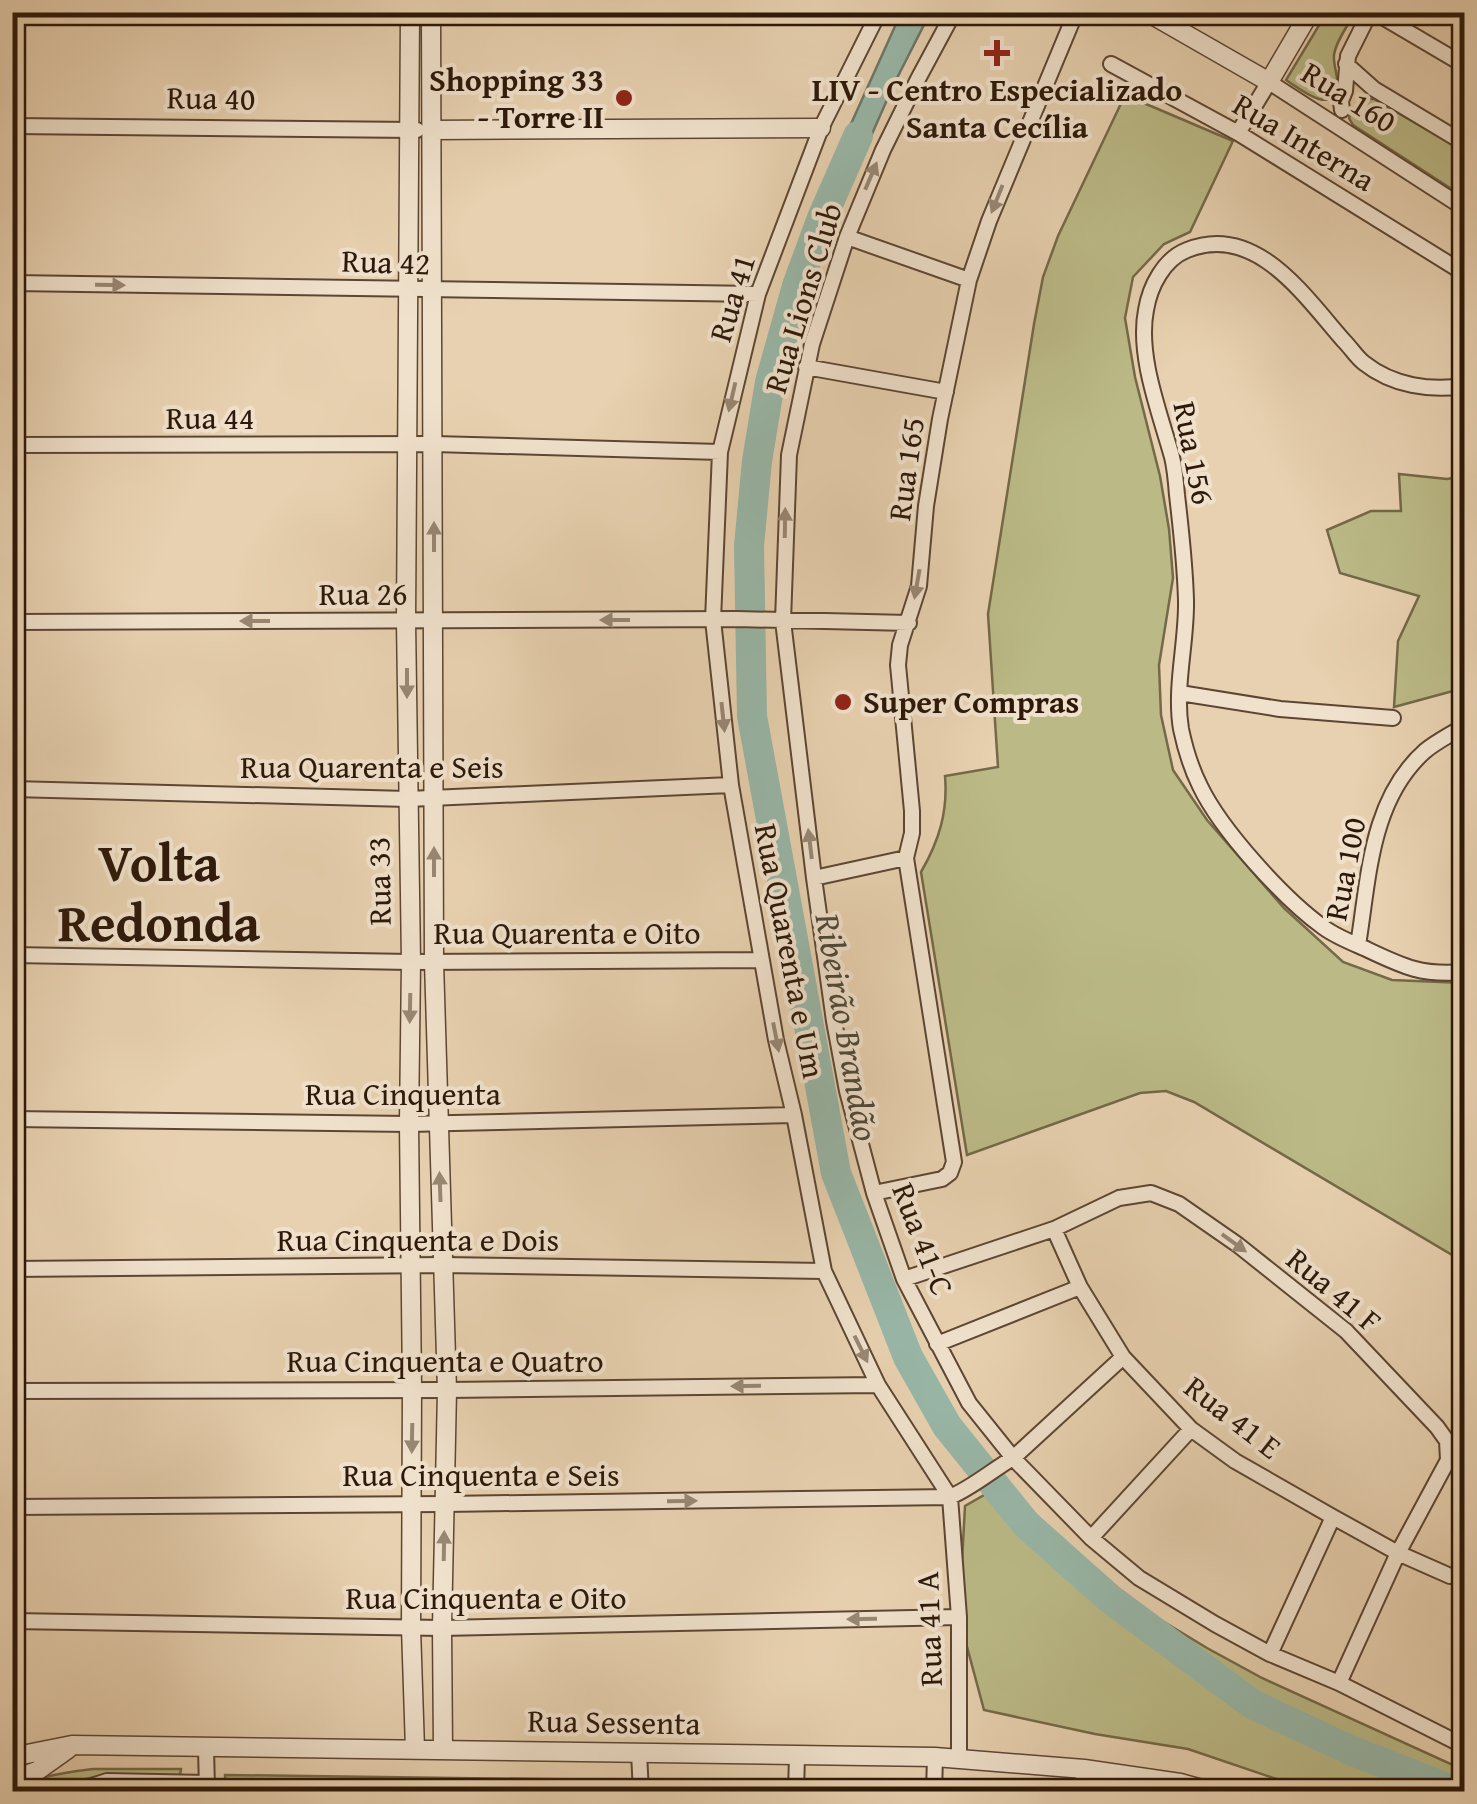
<svg xmlns="http://www.w3.org/2000/svg" width="1477" height="1804" font-family="'Gentium Book Plus',serif">
	<style>
		.green { fill: #bbba87; stroke: #746948; stroke-width: 2.5 }
		.water { fill: #98b7a8; stroke: #6d7768; stroke-width: 2.5 }
		.lines { fill: none; stroke-linecap: round; stroke-linejoin: round }
		.river { stroke: #98b7a8; stroke-width: 30 }
		.minor-casing { stroke: #5c4633; stroke-width: 18 }
		.tertiary-casing { stroke: #5c4633; stroke-width: 21 }
		.minor { stroke: #f0e1cc; stroke-width: 14 }
		.tertiary { stroke: #f0e1cc; stroke-width: 18 }
		.oneway { fill: #988774 }
		.poi-dot { fill: #8f2418; stroke: #f0e1cc; stroke-width: 4 }
		.labels { text-anchor: middle; stroke-width: 8; stroke-linejoin: round; paint-order: stroke }
		.poi-label { font-size: 32px; font-weight: bold; fill: #2d1809; stroke: #f0e1cc; text-anchor: end }
		.street-label { font-size: 32px; fill: #2d1809; stroke: #f0e1cc }
		.water-label { font-size: 35px; font-style: italic; fill: #4d4839; stroke: #f0e1cc }
		.town-label { font-size: 52px; font-weight: bold; fill: #2d1809; stroke: #f0e1cc }
	</style>
	<rect width="100%" height="100%" fill="#e8d1b0"/>
	<filter id="stains"><feTurbulence type="fractalNoise" baseFrequency=".002" numOctaves="4"/><feColorMatrix values="0 0 0 0 .2 0 0 0 0 .09 0 0 0 0 .02 0 0 0 .5 -.17"/></filter>
	<radialGradient id="worn" r=".72"><stop offset=".6" stop-color="#630" stop-opacity="0"/><stop offset="1" stop-color="#630" stop-opacity=".3"/></radialGradient>
	<path class="green" d="M1327 12 1355 13C1348 25 1336 41 1334 55 1333 66 1339 77 1337 87 1332 116 1299 88 1286 80Z
		M1125 95 1233 141 1190 232 1164 244 1133 277 1125 318 1135 377 1160 476 1169 529 1173 578 1159 665 1161 715 1173 770 1207 820 1284 908 1343 962 1392 980 1464 983V1262L1194 1102 1166 1091 1140 1093 967 1155 921 872C939 841 948 812 945 776L998 767 988 614 1034 324 1043 277 1058 236Z
		M1366 99H1374L1464 151V197L1353 125 1349 118 1352 109Z
		M1399 474 1447 479 1464 476V688L1394 707 1398 641 1419 596 1340 573 1327 530 1371 511H1401Z
		M1005 1483 1083 1563 1131 1602 1207 1648 1262 1678 1464 1770V1791H1312L1188 1749 1095 1734 984 1710 959 1617 965 1506Z
		M93 1769H181L180 1775 101 1776 81 1780 59 1791 13 1792V1786C40 1777 65 1772 93 1769Z
		M225 1775 616 1780V1791L226 1792Z"/>
	<path class="water" d="M901 13H930L894 84 854 175 832 166Z"/>
	<g class="lines">
		<path class="river" d="M858 136 822 218 797 286 770 382 757 461 749 546 752 716 836 1173 908 1357 947 1426 1026 1524 1109 1598 1252 1704 1350 1750 1457 1792"/>
		<defs>
			<path id="minor" d="M879 12 821 128 758 294 720 452 713 620 731 785 776 1040 794 1115 824 1271 878 1385 950 1497 959 1617V1759
				M954 12 918 79 883 150 847 237 812 344 789 455 783 621 814 878 834 1021 847 1091 874 1193 904 1279 969 1403 1013 1458 1091 1538 1139 1578 1215 1624 1270 1654 1339 1683 1464 1746
				M1374 12 1464 65
				M1111 64 1238 133 1464 273
				M1346 64 1374 89 1464 143
				M1342 110 1341 101 1345 91 1348 56 1370 12
				M12 126 417 130
				M1238 133 1269 82 1464 208
				M847 237 969 280
				M12 283 758 294
				M806 367 946 392
				M1464 386C1430 391 1393 386 1364 363 1357 358 1351 348 1344 341 1305 297 1256 222 1187 250 1164 259 1150 286 1146 310 1137 356 1160 413 1172 457 1175 469 1176 482 1177 495 1181 529 1185 565 1186 600 1187 642 1174 687 1181 729 1185 748 1191 768 1200 786 1221 830 1284 899 1323 927 1335 936 1350 942 1364 948 1402 966 1421 976 1464 972
				M12 445 434 444 720 452
				M12 622 737 619 909 623
				M1180 693 1280 709 1393 718
				M12 789 408 799 731 785
				M814 878 906 858
				M1358 945C1369 878 1370 800 1425 751 1437 741 1452 734 1464 726
				M12 955 411 962 762 960
				M12 1119 409 1124 794 1115
				M874 1193 942 1179 950 1173 954 1162 906 858 912 833V811L898 665 900 645 919 586 926 506 940 419 969 280 989 221 1076 12
				M1054 1229 1080 1287 1123 1357 1191 1429 1235 1461 1333 1517 1398 1553 1450 1576
				M12 1269 443 1265 824 1271
				M904 1279 1054 1229 1119 1198 1151 1193 1179 1204 1238 1245 1346 1331 1437 1427 1447 1441 1448 1460 1398 1553 1339 1683
				M937 1344 1080 1287
				M12 1391 447 1390 878 1385
				M12 1507 445 1504 950 1497C973 1487 991 1471 1013 1458L1123 1357
				M1091 1538 1191 1429
				M12 1621 442 1628 959 1617
				M1270 1654 1333 1517
				M206 1749 207 1788
				M639 1753 641 1792
				M73 1792 107 1781 207 1783
				M796 1792 797 1755
				M934 1792 935 1757
				M1082 1792 1084 1769"/>
			<path id="tertiary" d="M410 12 406 621 411 962 409 1124 412 1388 411 1628 415 1749
				M431 12 434 962 447 1390 442 1628 443 1749
				M1147 12 1269 82 1310 12
				M431 130 821 128
				M12 1757 72 1745 935 1757 1084 1769 1180 1783 1213 1792
				M12 1780 37 1771 68 1749"/>
		</defs>
		<use href="#minor" class="minor-casing"/>
		<use href="#tertiary" class="tertiary-casing"/>
		<use href="#minor" class="minor"/>
		<use href="#tertiary" class="tertiary"/>
	</g>
	<defs><path id="oneway-solid" d="M-6-.8H1V-3.2L6.5 0L1 3.2V.8H-6Z" transform="scale(2.5)"/></defs>
	<g class="oneway">
		<use href="#oneway-solid" transform="translate(871 176) rotate(-67)"/>
		<use href="#oneway-solid" transform="translate(997 199) rotate(112)"/>
		<use href="#oneway-solid" transform="translate(110 285) rotate(1)"/>
		<use href="#oneway-solid" transform="translate(732 397) rotate(103)"/>
		<use href="#oneway-solid" transform="translate(785 523) rotate(-89)"/>
		<use href="#oneway-solid" transform="translate(434 537) rotate(-90)"/>
		<use href="#oneway-solid" transform="translate(917 584) rotate(100)"/>
		<use href="#oneway-solid" transform="translate(615 620) rotate(180)"/>
		<use href="#oneway-solid" transform="translate(255 621) rotate(180)"/>
		<use href="#oneway-solid" transform="translate(407 683) rotate(90)"/>
		<use href="#oneway-solid" transform="translate(723 717) rotate(84)"/>
		<use href="#oneway-solid" transform="translate(810 844) rotate(-97)"/>
		<use href="#oneway-solid" transform="translate(434 862) rotate(-90)"/>
		<use href="#oneway-solid" transform="translate(410 1008) rotate(91)"/>
		<use href="#oneway-solid" transform="translate(776 1037) rotate(79)"/>
		<use href="#oneway-solid" transform="translate(440 1187) rotate(-92)"/>
		<use href="#oneway-solid" transform="translate(1234 1243) rotate(36)"/>
		<use href="#oneway-solid" transform="translate(861 1349) rotate(64)"/>
		<use href="#oneway-solid" transform="translate(746 1386) rotate(179)"/>
		<use href="#oneway-solid" transform="translate(412 1438) rotate(91)"/>
		<use href="#oneway-solid" transform="translate(682 1501) rotate(-1)"/>
		<use href="#oneway-solid" transform="translate(444 1546) rotate(-89)"/>
		<use href="#oneway-solid" transform="translate(862 1619) rotate(179)"/>
	</g>
	<g class="poi-dot">
		<path d="M992 38h10v10h10v10h-10v10h-10v-10h-10v-10h10z"/>
		<circle cx="624" cy="98" r="10"/>
		<circle cx="843" cy="702" r="10"/>
	</g>
	<g class="labels">
		<g class="poi-label">
			<text x="604" y="91">Shopping 33<tspan x="604" dy="37">- Torre II</tspan></text>
			<text x="997" y="101" text-anchor="middle">LIV - Centro Especializado<tspan x="997" dy="37">Santa Cecília</tspan></text>
			<text x="863" y="713" text-anchor="start">Super Compras</text>
		</g>
		<g class="street-label">
			<text transform="translate(1349 97) rotate(32)" y="11">Rua 160</text>
			<text transform="translate(211 98) rotate(1)" y="11">Rua 40</text>
			<text transform="translate(1304 142) rotate(31)" y="11">Rua Interna</text>
			<text transform="translate(386 262) rotate(2)" y="11">Rua 42</text>
			<text transform="translate(732 298) rotate(-73)" y="11">Rua 41</text>
			<text transform="translate(803 298) rotate(-73)" y="11">Rua Lions Club</text>
			<text x="210" y="429">Rua 44</text>
			<text transform="translate(1194 453) rotate(79)" y="11">Rua 156</text>
			<text transform="translate(906 469) rotate(-82)" y="11">Rua 165</text>
			<text x="363" y="605">Rua 26</text>
			<text x="372" y="778">Rua Quarenta e Seis</text>
			<text transform="translate(1345 869) rotate(-79)" y="11">Rua 100</text>
			<text transform="translate(379 881) rotate(-91)" y="11">Rua 33</text>
			<text x="567" y="944">Rua Quarenta e Oito</text>
			<text transform="translate(790 951) rotate(79)" y="11">Rua Quarenta e Um</text>
			<text x="403" y="1105">Rua Cinquenta</text>
			<text transform="translate(923 1239) rotate(69)" y="11">Rua 41-C</text>
			<text x="418" y="1251">Rua Cinquenta e Dois</text>
			<text transform="translate(1334 1290) rotate(40)" y="11">Rua 41 F</text>
			<text x="445" y="1372">Rua Cinquenta e Quatro</text>
			<text transform="translate(1233 1417) rotate(38)" y="11">Rua 41 E</text>
			<text x="481" y="1486">Rua Cinquenta e Seis</text>
			<text x="486" y="1609">Rua Cinquenta e Oito</text>
			<text transform="translate(929 1629) rotate(-92)" y="11">Rua 41 A</text>
			<text transform="translate(614 1722) rotate(1)" y="11">Rua Sessenta</text>
		</g>
		<g class="water-label">
			<text transform="translate(847 1027) rotate(80)" y="12">Ribeirão Brandão</text>
		</g>
		<g class="town-label">
			<text x="159" y="881">Volta<tspan x="159" dy="60">Redonda</tspan></text>
		</g>
	</g>
	<rect width="1477" height="1804" fill="none" stroke="#e8d1b0" stroke-width="50"/>
	<rect x="15" y="15" width="1447" height="1774" fill="none" stroke="#2d1809" stroke-width="5"/>
	<rect x="25" y="25" width="1427" height="1754" fill="none" stroke="#2d1809" stroke-width="2.5"/>
	<rect width="100%" height="100%" filter="url(#stains)"/>
	<rect width="100%" height="100%" fill="url(#worn)"/>
</svg>
